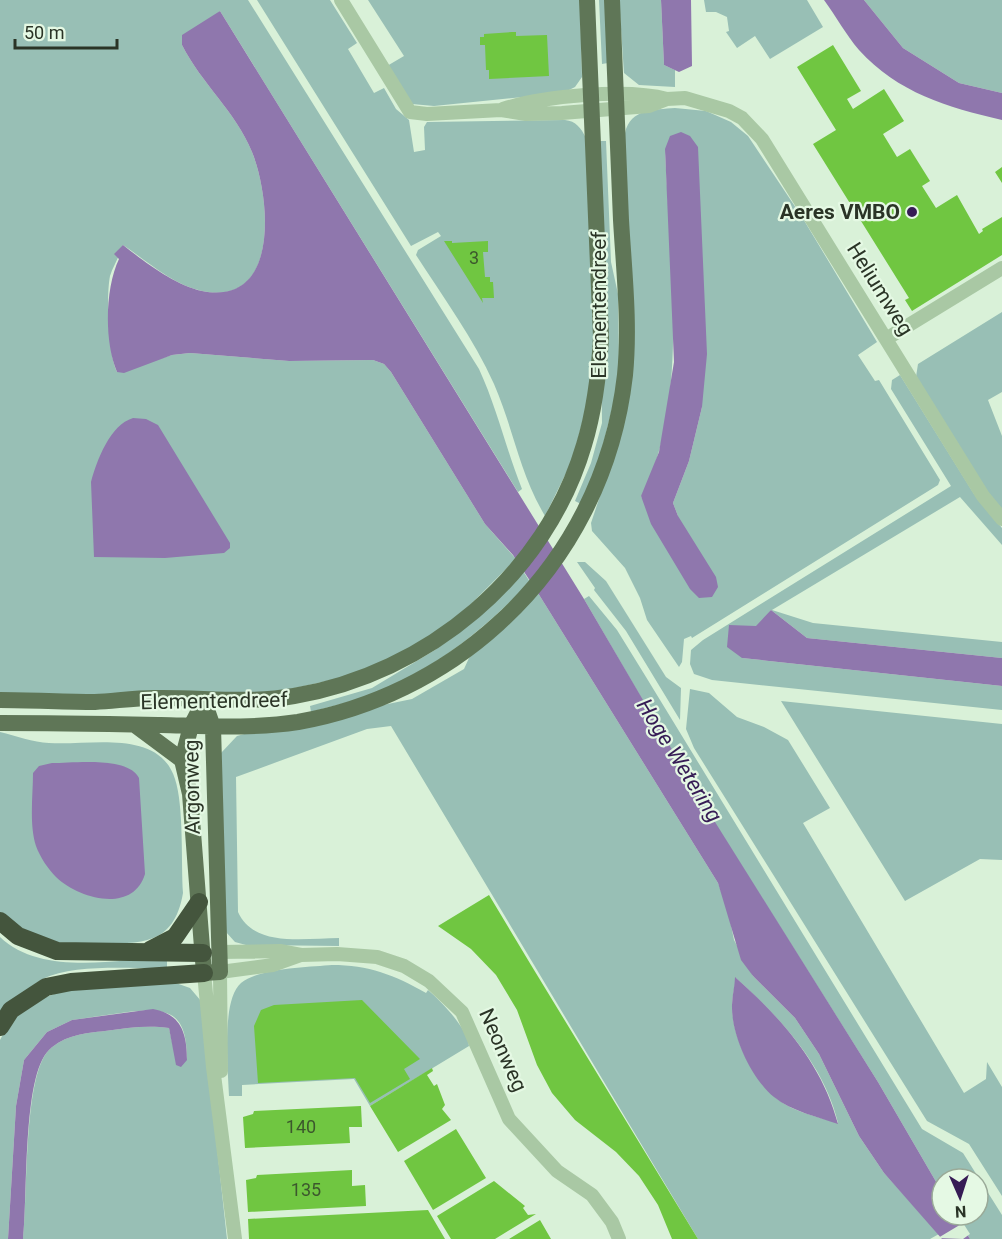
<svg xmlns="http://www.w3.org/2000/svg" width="1002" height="1239" font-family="Roboto,sans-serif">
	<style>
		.green { fill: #98bfb5; fill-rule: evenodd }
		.water { fill: #8f77ad }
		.pier { fill: #d9f1d8 }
		.building { fill: #70c641 }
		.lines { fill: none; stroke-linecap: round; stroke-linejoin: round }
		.minor { stroke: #a9c8a4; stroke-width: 14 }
		.major { stroke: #5f7657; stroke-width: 16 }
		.highway { stroke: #44553d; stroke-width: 18 }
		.poi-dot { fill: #361c55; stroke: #e5f9e4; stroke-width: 2 }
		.labels { text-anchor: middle; stroke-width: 4.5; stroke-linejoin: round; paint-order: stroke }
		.number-label { font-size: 18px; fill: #3c582d }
		.poi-label { font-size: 21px; font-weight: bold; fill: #2a3426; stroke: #e5f9e4; text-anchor: end }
		.street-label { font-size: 21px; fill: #2a3426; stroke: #e5f9e4 }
		.water-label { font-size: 22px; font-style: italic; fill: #361c55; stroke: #e5f9e4 }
	</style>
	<rect width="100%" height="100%" fill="#d9f1d8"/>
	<path class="green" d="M0 0H248L479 369C497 408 506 449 522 489L518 492 220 11 182 45C201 83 236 112 252 152 270 196 281 308 202 291 173 285 147 261 123 245 120 256 113 266 110 276 106 297 108 353 117 372L172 355 190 353 289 361 373 360 384 364 391 372 485 524 516 559 460 615 407 651 345 677 272 693 0 696Z
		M257 0H330L357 43 348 49 374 93 384 88 396 109 409 120 414 152 425 150 424 127 427 122 565 120C576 121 581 128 586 138L594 348 588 401 572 461 545 516C519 472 514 430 494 384 474 339 443 297 416 255L418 250 441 236 438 232 411 246Z
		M368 0H580L582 77 575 87 563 93 434 106 412 104 387 66 404 56Z
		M599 0H606L608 63 602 64Z
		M619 0H661L664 65 675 70V87L639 85 624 73Z
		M704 0H807L823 27 770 59 755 36 737 48 726 32 729 31 727 17 716 12H706Z
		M864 0H1002V93L959 83 903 48Z
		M675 108 706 111 731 122 748 136 802 217 877 342 858 355 875 381 879 380 940 480 938 485 692 638 691 636 684 639 682 662 679 667 647 620 640 598 625 568 592 531 591 523 622 430 625 133C631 108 654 110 675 108ZM665 149 702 407 689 461 673 503 678 516 641 497C691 404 669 253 665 149Z
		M599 141H606L611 262 618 294 619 366 615 397 600 457 581 504 575 501 591 463 602 423Z
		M1002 312V392L988 400 1002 436V510L987 492 916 377 918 364Z
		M900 375 974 494 1002 528V545L960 497 772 610 813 623 1002 642V658L807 638 771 610 742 658 1002 686V710L712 680 694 674 690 664 691 650 703 640 951 486 891 389 892 380Z
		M577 562H585L606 581 666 677 681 688 680 720 626 631 594 590 595 588Z
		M523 571 530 582C483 630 440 666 377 692 356 701 332 706 311 712L310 706 372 688 435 650 481 615Z
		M538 593 718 883 728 910 734 940 753 976 795 1018 819 1054 859 1136 884 1173 939 1234 930 1239H698L391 726 367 729 236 777 238 912C254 948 306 938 339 938V946L246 945 235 942 226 932 221 753 237 736 248 733 412 699 464 669 469 658ZM736 978C780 1018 824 1064 838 1123 818 1117 789 1111 774 1096 751 1076 732 1036 732 1005 732 996 735 987 736 978Z
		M589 596 617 630 646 677 922 1129 963 1153 1002 1215V1239H970L955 1215H978V1179H942V1192L878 1082 704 806 584 599Z
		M690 689 709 693 737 717 764 727 788 740 830 808 803 823 964 1093 986 1079 987 1062 1002 1087V1196L969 1144 927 1121 694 748 686 729Z
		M781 701 1002 724V860L980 859 905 901Z
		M0 732C16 736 33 742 49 743 89 746 159 728 175 779 184 806 181 863 183 893 174 946 141 943 97 944 77 945 56 946 37 940 25 936 11 922 0 914Z
		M0 937C41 976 115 960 167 957V968C132 969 74 963 43 979 28 987 13 1003 0 1015Z
		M332 965C368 965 395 975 426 993L428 990C441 1001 468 1029 469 1046L370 1106 354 1079 242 1085V1096H229C228 1069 221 1000 241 983 259 968 310 967 332 965Z
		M173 982 190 988 201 1001 227 1239H23C28 1199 23 1076 49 1050 65 1035 85 1033 105 1031 127 1028 147 1025 169 1028L173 1046 187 1060C187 1013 170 1007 128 1012 109 1015 91 1017 72 1020L47 1032 24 1060 16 1106 8 1239H0V1040C31 976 113 986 173 982Z"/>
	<path class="water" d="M661 0H691L692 66 679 72 664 65Z
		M824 0H864L903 48 959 83 1002 93V120C947 107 898 93 859 50 846 35 836 16 824 0Z
		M220 11 584 599 705 806 878 1082 942 1192V1215H955L970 1239H942L884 1173 859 1136 819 1054 795 1018 753 976 741 960 718 883 538 593 513 555 485 524 391 372 384 364 373 360 289 361 190 353 172 355 124 373 117 372C104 342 105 288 119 259L114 254 123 245C145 262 174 285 202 291 281 307 270 196 252 152 236 112 201 83 182 45V35Z
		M681 132 690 136 698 147 707 354 702 407 689 461 673 503 678 516 716 577 718 587 712 597 699 598 690 589 651 524 641 496 659 452 674 362 665 149 670 136Z
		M133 418 146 419 158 425 230 543V548L224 553 165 558 94 557 91 482C97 460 110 425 133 418Z
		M771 610 807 638 1002 658V686L742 658 727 647 729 625 756 626Z
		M52 763C74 763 128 756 139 778L145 874C133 914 79 899 56 877 48 869 40 857 36 846 29 824 33 796 33 773L39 766Z
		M735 977C781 1018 822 1063 838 1124 818 1117 791 1111 774 1097 751 1078 731 1035 732 1005 732 995 735 986 735 977Z
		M153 1009C181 1014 187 1033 187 1060L181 1067 176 1065 169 1028C147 1025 127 1028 105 1031 85 1033 65 1035 49 1050 22 1076 28 1198 23 1239H8L16 1106 24 1060 47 1032 72 1020Z"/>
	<path class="pier" d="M963 1223 970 1234 963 1239 938 1238Z"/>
	<path class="building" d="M512 32H516V36L547 35 549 76 489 79V70H486L485 45H480V37H484V34Z
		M833 45 861 91 847 99 853 109 884 89 904 121 883 134 897 157 910 149 930 181 922 186 936 208 957 195 979 234 983 231 982 229 1002 217V255L912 311 905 300 909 298 813 144 836 130 797 67Z
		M1002 167V183L995 172Z
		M444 241H452V243L488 241V252H483L485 277H490V282H493L494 298H482L483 303Z
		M489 895 531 965 698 1239H672L658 1205 639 1176 616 1152 575 1120 552 1093 537 1065 517 1010 496 975 471 949 438 926Z
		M362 1000 420 1059 404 1069 410 1079 370 1103 355 1078 258 1083 254 1026 261 1010 274 1005Z
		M432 1068 433 1071 427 1075 434 1086 437 1084 445 1105 442 1109 451 1120 398 1152 370 1106Z
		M361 1106 362 1127H349L350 1143 245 1148 243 1117 253 1114 254 1111Z
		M456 1129 486 1178 433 1210 404 1161Z
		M352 1170V1186L365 1185 366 1206 248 1212 246 1180 256 1178 257 1175Z
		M494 1181 525 1206 523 1208 528 1215 536 1214 495 1239H451L437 1216Z
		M428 1210 445 1239H249L248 1219Z
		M540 1220 551 1239H509Z"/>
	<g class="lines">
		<path class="minor" d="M341 0 410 112 427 114 501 110 526 114 562 113 649 106 667 99 685 98 729 111 742 118 762 139 983 496 1002 519
			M503 109C543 96 627 88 667 99
			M886 339 1002 268
			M219 952 280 951 301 955 337 954 377 957 404 966 429 981 462 1012 509 1119 557 1171 592 1195 612 1222 619 1239
			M204 973 213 1067 235 1239
			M221 1071 220 972 273 965 301 955"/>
		<path class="major" d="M0 700C32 700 64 702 95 702 115 701 134 698 154 698 202 697 246 704 294 696 427 674 546 575 584 445 595 409 599 374 601 337L587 0
			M204 701 213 727 220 972 204 973 190 794 182 760 191 726Z
			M0 723C54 723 107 724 161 725 206 726 252 729 298 722 372 709 442 675 498 624 570 559 614 471 625 375 630 324 624 271 621 220 618 147 615 73 612 0
			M135 725 182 760"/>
		<path class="highway" d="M0 921 18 936 57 951 203 953
			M150 950 175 937 199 902
			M0 1027 11 1010 46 987 71 982 204 973"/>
	</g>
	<circle class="poi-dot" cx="912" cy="212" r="6"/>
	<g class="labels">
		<g class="number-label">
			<text x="474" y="264">3</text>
			<text x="301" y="1133">140</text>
			<text x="306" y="1196">135</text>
		</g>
		<g class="poi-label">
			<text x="900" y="219">Aeres VMBO</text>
		</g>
		<g class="street-label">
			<text transform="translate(880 289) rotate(58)" y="7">Heliumweg</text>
			<text transform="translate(599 305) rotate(-90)" y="7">Elementendreef</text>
			<text transform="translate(214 701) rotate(-1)" y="7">Elementendreef</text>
			<text transform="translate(192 787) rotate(-91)" y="7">Argonweg</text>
			<text transform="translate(503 1050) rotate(66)" y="7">Neonweg</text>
		</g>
		<g class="water-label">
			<text transform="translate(680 760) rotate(58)" y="8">Hoge Wetering</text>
		</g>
	</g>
	<g transform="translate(960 1197) rotate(177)"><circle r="28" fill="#e5f9e4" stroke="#9aaa98" stroke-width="1.5"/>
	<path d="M0-4.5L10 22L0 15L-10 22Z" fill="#361c55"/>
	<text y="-9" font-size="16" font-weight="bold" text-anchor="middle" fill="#2a3426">N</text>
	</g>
	<path d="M15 39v9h102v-9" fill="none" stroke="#2a3426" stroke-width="3"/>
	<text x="24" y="39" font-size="18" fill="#2a3426" stroke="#e5f9e4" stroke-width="4.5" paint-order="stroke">50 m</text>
</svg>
